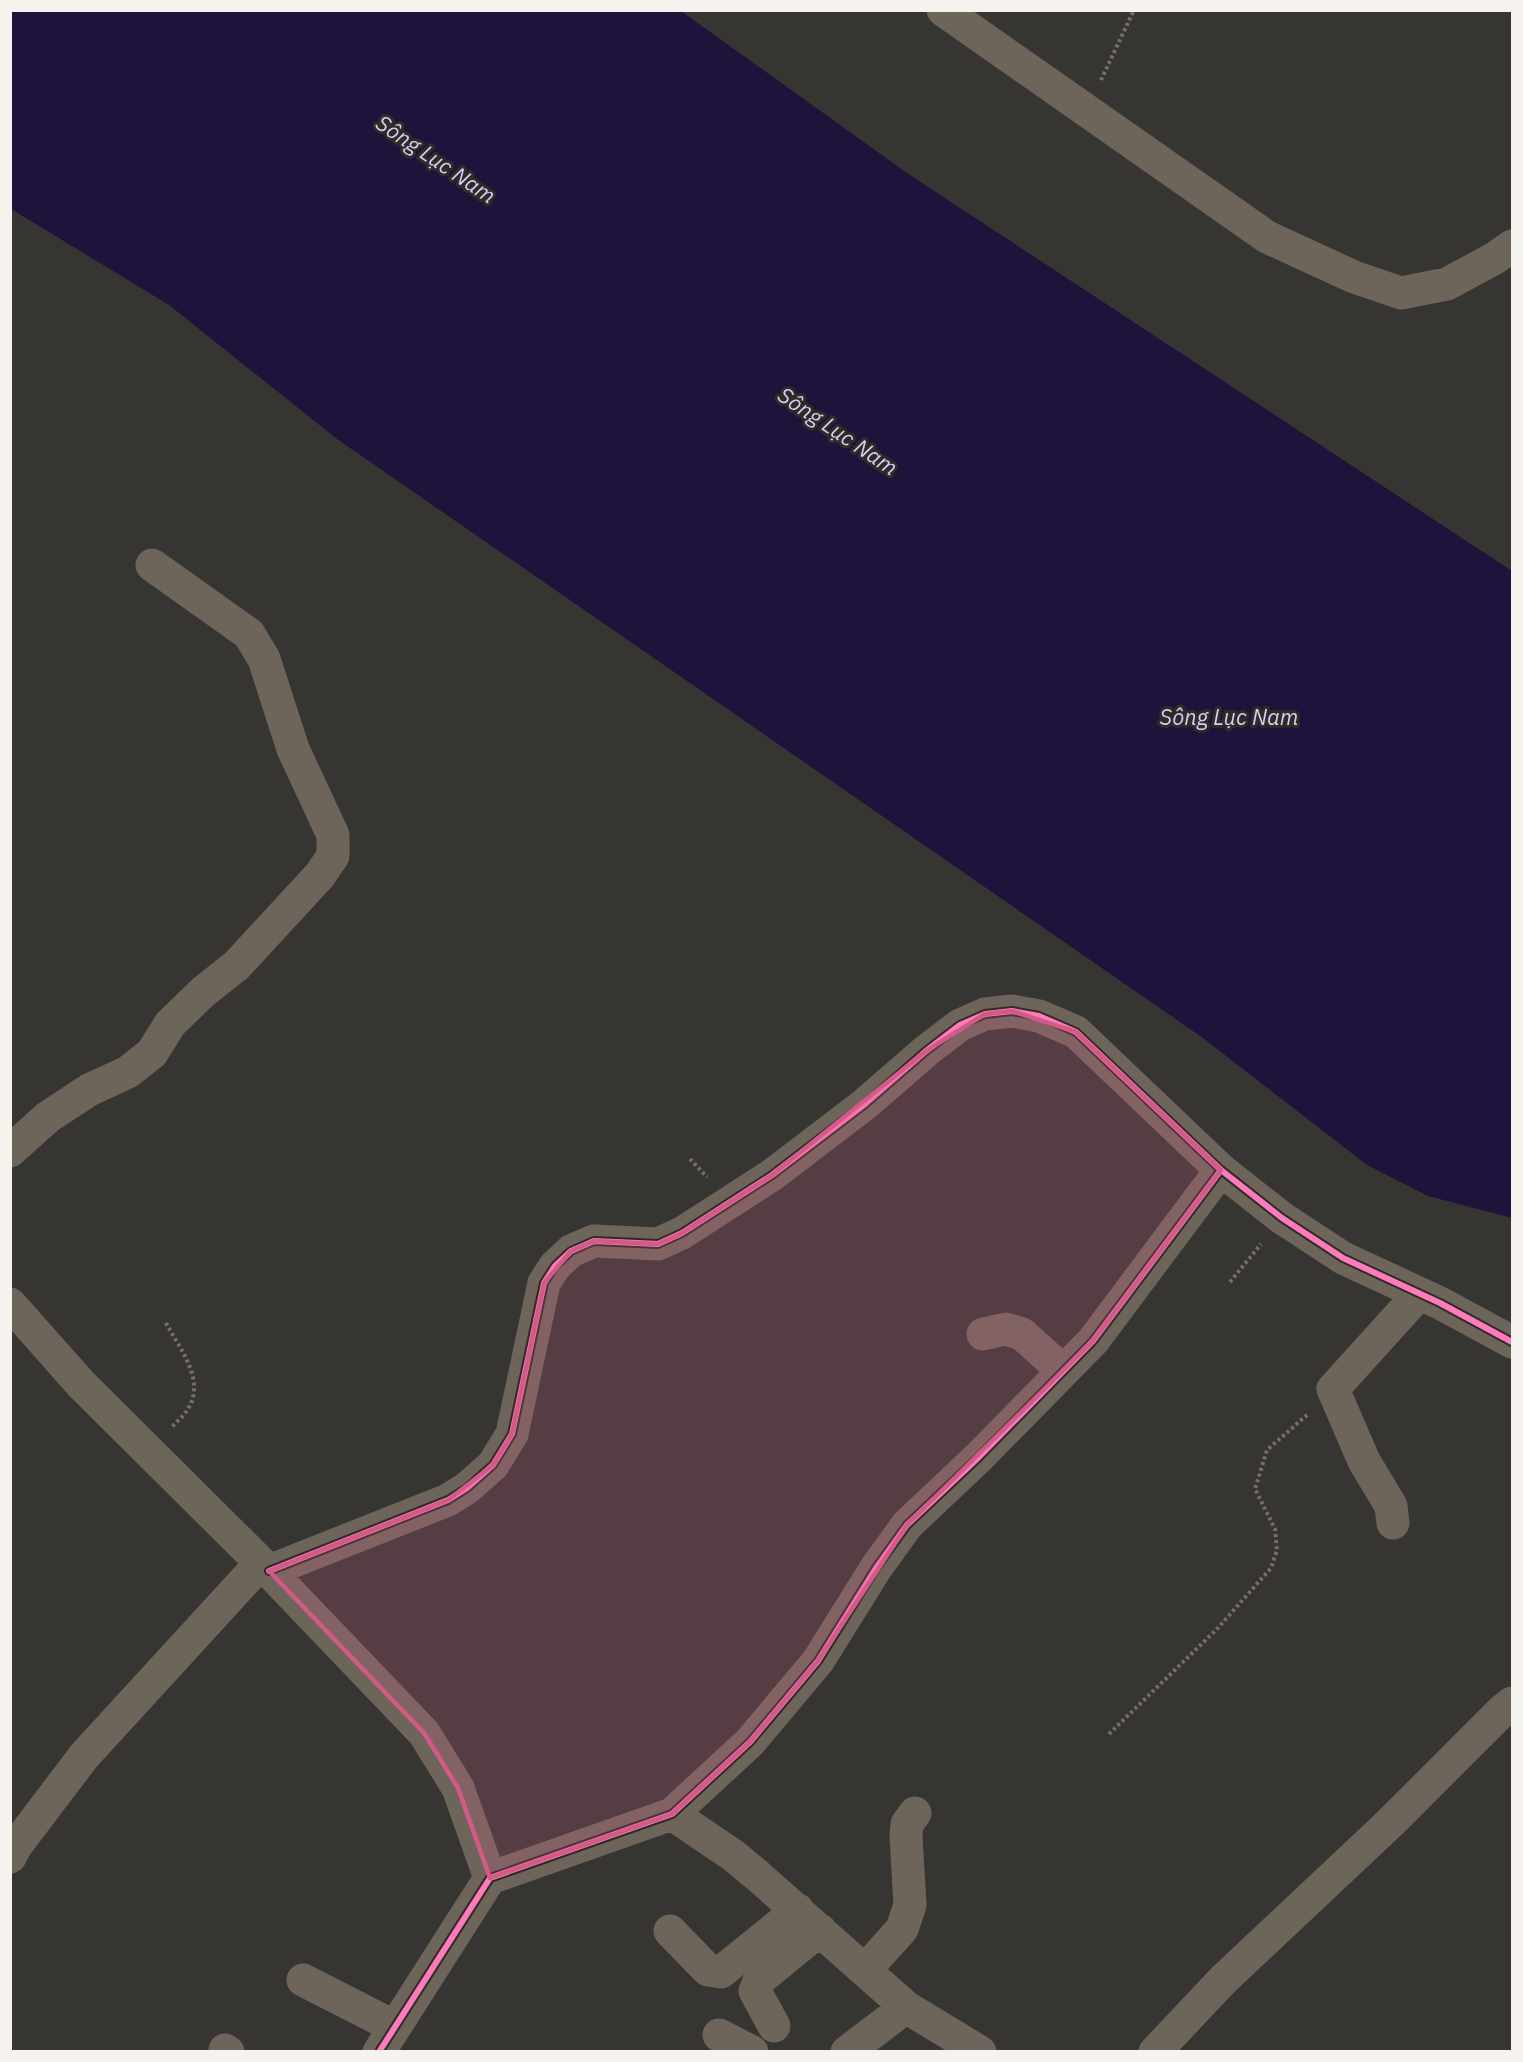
<svg xmlns="http://www.w3.org/2000/svg" width="1523" height="2062" font-family="'IBM Plex Sans',sans-serif">
	<style>
		.water { fill: #1e143b }
		.lines { fill: none; stroke-linecap: round; stroke-linejoin: round }
		.path { stroke: #746f67; stroke-width: 4; stroke-dasharray: 3 3; stroke-linecap: butt }
		.minor { stroke: #6e655a; stroke-width: 33 }
		.cycleway-casing { stroke: #302b25; stroke-width: 10 }
		.cycleway { stroke: #fd7abc; stroke-width: 6 }
		.marked { fill: #d25a87; fill-opacity: 0.2; stroke: #d25a87; stroke-width: 4.5; stroke-linejoin: round }
		.labels { text-anchor: middle; stroke-width: 6; stroke-linejoin: round; paint-order: stroke }
		.water-label { font-size: 22px; font-style: italic; fill: #d2cdfb; stroke: #302b25 }
	</style>
	<rect width="100%" height="100%" fill="#373532"/>
	<path class="water" d="M10 11H681L907 173 1512 571V1218L1428 1196 1367 1165 1203 1038 337 439 169 305 11 209Z"/>
	<g class="lines">
		<path class="path" d="M1101 80 1134 10
			M690 1159 707 1177
			M1230 1282 1261 1244
			M166 1323C180 1349 206 1380 188 1409 184 1416 177 1421 172 1427
			M1109 1734 1217 1629 1271 1568 1277 1550 1275 1529 1255 1489 1267 1450 1307 1415"/>
		<path class="minor" d="M943 10 1267 237 1354 277 1401 293 1447 284 1495 258 1512 246
			M10 1151 48 1117 89 1090 128 1072 152 1053 170 1024 203 992 237 965 320 875 333 856V835L293 749 264 659 249 634 152 565
			M10 1304 81 1384 269 1571 424 1733 458 1788 490 1878
			M983 1334 1006 1329 1022 1334 1063 1371
			M1393 1523 1391 1506 1364 1461 1333 1389 1419 1294
			M269 1571 448 1500 467 1488 493 1465 512 1434 544 1283 555 1266 571 1251 594 1241 658 1244 682 1233 772 1175 865 1104 926 1051 960 1025 985 1014 1012 1011 1039 1016 1076 1032 1221 1170 1282 1218 1343 1258 1440 1303 1512 1342
			M672 1814 734 1856 758 1876 906 2007 980 2052
			M10 1857 15 1847 84 1756 261 1563
			M670 1931 708 1970 721 1972 798 1910
			M865 1970 902 1929 910 1905 906 1837 907 1824 915 1813
			M303 1980 395 2027
			M774 2026 755 1991 760 1979 820 1930
			M719 2035 752 2052
			M225 2050 228 2052
			M379 2052 490 1878 672 1814 750 1742 818 1661 876 1568 907 1525 979 1457 1093 1341 1221 1170
			M847 2052 906 2007
			M1155 2052 1223 1980 1391 1822 1502 1711 1512 1703"/>
		<defs>
			<path id="cycleway" d="M269 1571 448 1500 467 1488 493 1465 512 1434 544 1283 555 1266 571 1251 594 1241 658 1244 682 1233 772 1175 865 1104 926 1051 960 1025 985 1014 1012 1011 1039 1016 1076 1032 1221 1170 1282 1218 1343 1258 1440 1303 1512 1342
				M379 2052 490 1878 672 1814 750 1742 818 1661 876 1568 907 1525 979 1457 1093 1341 1221 1170"/>
		</defs>
		<use href="#cycleway" class="cycleway-casing"/>
		<use href="#cycleway" class="cycleway"/>
	</g>
	<path class="marked" d="M1012 1011 1076 1032 1221 1170 1093 1341 907 1525 818 1661 750 1742 672 1814 490 1878 458 1788 424 1733 269 1571 448 1500 493 1465 512 1434 544 1283 571 1251 594 1241 658 1244 682 1233 772 1175 926 1051 985 1014Z"/>
	<g class="labels">
		<g class="water-label">
			<text transform="translate(436 159) rotate(34)" y="8">Sông Lục Nam</text>
			<text transform="translate(838 431) rotate(34)" y="8">Sông Lục Nam</text>
			<text x="1229" y="725">Sông Lục Nam</text>
		</g>
	</g>
	<rect width="1523" height="2062" fill="none" stroke="#f6f3ef" stroke-width="24"/>
</svg>
